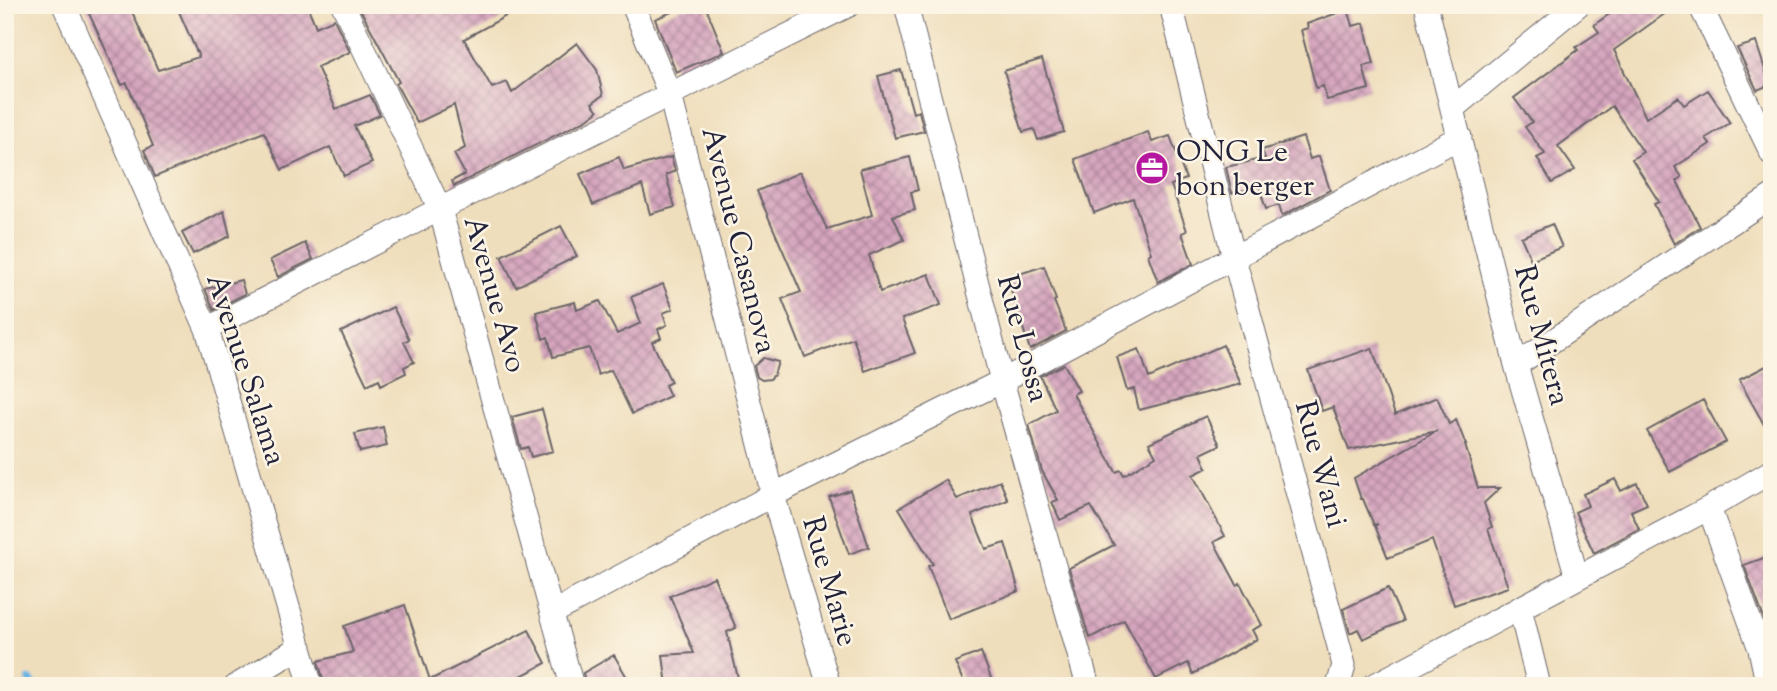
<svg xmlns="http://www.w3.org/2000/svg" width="1777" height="691" font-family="'Sorts Mill Goudy',serif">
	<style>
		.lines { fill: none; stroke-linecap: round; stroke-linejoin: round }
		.stream { stroke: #69b5e2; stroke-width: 8 }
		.building { fill: url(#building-cross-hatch) }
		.minor-casing { stroke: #6a6468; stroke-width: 25 }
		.minor { stroke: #fff; stroke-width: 23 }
		.labels { text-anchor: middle; stroke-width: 5; stroke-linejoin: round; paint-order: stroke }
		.poi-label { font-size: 30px; fill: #22223b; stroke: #fcf5e5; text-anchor: start }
		.street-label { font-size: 30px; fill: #22223b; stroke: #fcf5e5 }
	</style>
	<defs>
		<pattern id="building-cross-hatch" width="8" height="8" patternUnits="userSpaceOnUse" patternTransform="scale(1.75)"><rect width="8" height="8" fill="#d6a5be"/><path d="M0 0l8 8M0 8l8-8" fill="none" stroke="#ad869c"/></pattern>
	</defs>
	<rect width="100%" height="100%" fill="#fcf5e5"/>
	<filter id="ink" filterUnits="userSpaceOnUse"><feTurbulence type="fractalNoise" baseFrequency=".0143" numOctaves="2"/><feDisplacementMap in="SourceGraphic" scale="14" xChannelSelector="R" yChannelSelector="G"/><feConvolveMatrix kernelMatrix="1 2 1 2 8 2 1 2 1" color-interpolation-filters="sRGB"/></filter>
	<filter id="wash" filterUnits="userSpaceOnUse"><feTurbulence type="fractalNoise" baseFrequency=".00686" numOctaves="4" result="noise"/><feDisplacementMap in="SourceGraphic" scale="28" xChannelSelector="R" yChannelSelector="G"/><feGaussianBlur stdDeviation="1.57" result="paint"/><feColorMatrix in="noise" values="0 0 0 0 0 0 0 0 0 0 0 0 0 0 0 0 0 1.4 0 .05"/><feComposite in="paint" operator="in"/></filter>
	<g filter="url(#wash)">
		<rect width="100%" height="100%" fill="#efdebc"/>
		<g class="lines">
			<path class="stream" d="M30 680 34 686"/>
		</g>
		<g id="blocks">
			<path class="building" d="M85 5H129L158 70 199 57 176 5H307L316 27 334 19 350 52 317 67 336 109 370 95 380 115 354 126 372 163 344 176 330 147 282 170 264 132 155 177 144 150 153 146 127 83 122 85Z
				M362 5H526L464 39 492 88 507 82 512 93 577 43 597 70 603 95 592 103 598 111 586 120 454 186 452 181 465 174 454 154 465 148 454 105 417 123 396 84 399 82 359 7Z
				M688 5H705L724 52 676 72 655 19Z
				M1622 5H1677L1614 50 1646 118 1678 97 1684 105 1708 90 1730 123 1706 138 1710 144 1675 167 1682 177 1677 181 1700 227 1674 244 1654 204 1659 202 1632 159 1643 152 1612 106 1558 146 1575 170 1552 183 1537 158 1545 154 1525 127 1532 122 1514 98 1578 50 1576 47 1599 32 1594 25Z
				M1348 9 1353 26 1364 23 1374 64 1363 66 1369 89 1327 100 1323 86 1316 88 1301 30 1308 28 1307 24Z
				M1756 42 1770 85 1757 90 1737 48Z
				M1042 59 1064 132 1038 140 1034 129 1023 132 1004 71Z
				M901 70 913 113 919 111 924 131 895 138 878 76Z
				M1148 132 1152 142 1170 136 1186 179 1171 185 1187 231 1182 233 1193 264 1158 282 1148 255 1151 253 1133 198 1094 213 1075 159Z
				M1303 137 1310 159 1319 156 1330 190 1282 216 1279 205 1266 209 1259 187 1232 193 1226 167 1265 158 1262 150Z
				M619 157 624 170 671 157 675 171 666 175 675 207 650 214 642 185 593 205 580 174Z
				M910 157 918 190 911 192 915 210 893 216 904 240 869 255 880 292 929 274 941 305 902 319 915 353 865 371 853 338 805 357 782 299 801 292 757 191 800 172 827 229 872 215 860 169Z
				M224 211 230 236 193 254 182 233Z
				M1552 224 1562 247 1531 260 1521 237Z
				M561 226 577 256 516 287 501 256Z
				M305 243 313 259 278 277 270 260Z
				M1044 266 1056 300 1054 301 1066 331 1030 350 1007 278Z
				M241 280 245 294 214 310 205 289Z
				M663 284 673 309 663 313 667 325 658 329 661 338 652 342 671 382 665 385 670 396 632 414 611 370 598 375 589 348 553 357 548 337 543 339 536 312 575 302 577 310 600 301 617 334 641 323 631 297Z
				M393 307 409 339 404 342 414 362 404 367 406 373 381 385 379 379 367 385 341 332Z
				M1223 345 1241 384 1139 410 1134 389 1127 391 1117 357 1139 349 1149 378Z
				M1372 348 1395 415 1437 397 1449 424 1456 420 1466 445H1465L1478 488H1500L1484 503 1492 527 1488 529 1508 587 1454 605 1432 540 1388 558 1375 526 1378 524 1374 525 1363 499H1361L1354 478 1437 431 1349 450 1333 407 1322 411 1308 370Z
				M763 358 778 362 774 375 770 379 762 380 757 377 754 366Z
				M1772 363V439L1739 380Z
				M1064 364 1079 391 1073 394 1116 472 1121 470 1124 475 1156 456 1149 443 1206 416 1220 445 1201 454 1207 468 1193 475 1225 536 1214 542 1237 585 1240 583 1262 625 1252 630 1257 639 1193 674 1188 663 1156 679 1124 620 1090 638 1088 634 1069 568 1114 545 1091 506 1060 520 1052 502 1058 500 1042 471 1029 425 1056 410 1040 376Z
				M1703 400 1726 442 1670 472 1647 431Z
				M542 409 553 451 531 457 528 447 521 449 512 417Z
				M383 427 387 446 360 452 355 434Z
				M1615 479 1621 491 1637 483 1647 504 1631 511 1639 529 1594 553 1575 512 1588 506 1583 494Z
				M946 480 957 499 1000 481 1008 500 972 515 986 549 1005 543 1019 591 949 619 928 566 933 564 899 508Z
				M850 490 869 547 849 554 829 497Z
				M1772 555V640L1744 565Z
				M714 577 736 628 727 632 740 686H667L663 655 694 653 670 596Z
				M1388 588 1403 621 1363 639 1358 629 1350 633 1343 609Z
				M405 605 430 680 529 630 546 663 502 686H325L318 661 353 652 344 626Z
				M981 652 994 686H965L955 662Z
				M614 655 632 686H586L583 673Z"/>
		</g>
	</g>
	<g filter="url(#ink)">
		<use href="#blocks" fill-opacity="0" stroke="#6a6468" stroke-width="2"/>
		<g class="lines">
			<defs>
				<path id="minor" d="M64 5 207 329 311 686
					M343 5 440 209 572 686
					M633 5 670 95 773 495 829 686
					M906 5 1002 381 1088 686
					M1171 5 1234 258 1344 665 1338 686
					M1426 5 1516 365 1577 577
					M1700 5 1772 154
					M1453 108 1578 5
					M207 329 440 209 849 5
					M1516 365 1772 196
					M1709 508 1760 649 1768 686
					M1520 608 1539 686
					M552 613 773 495 1002 381 1460 137
					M236 686 300 647
					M1373 686 1709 508 1772 471"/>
			</defs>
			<use href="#minor" class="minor-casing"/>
			<use href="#minor" class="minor"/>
		</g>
	</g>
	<defs>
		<symbol id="office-disc" viewBox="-11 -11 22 22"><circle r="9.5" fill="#b5179e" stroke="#fcf5e5"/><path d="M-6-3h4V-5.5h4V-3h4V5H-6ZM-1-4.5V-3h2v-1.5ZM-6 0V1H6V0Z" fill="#fff"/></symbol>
	</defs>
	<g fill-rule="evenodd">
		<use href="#office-disc" x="1133" y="149" width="38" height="38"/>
	</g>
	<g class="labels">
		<g class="poi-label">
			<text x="1176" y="161">ONG Le<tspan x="1176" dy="34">bon berger</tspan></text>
		</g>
		<g class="street-label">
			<text transform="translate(740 240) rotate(76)" y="10">Avenue Casanova</text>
			<text transform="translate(496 294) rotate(74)" y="10">Avenue Avo</text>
			<text transform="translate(1543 335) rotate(75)" y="10">Rue Mitera</text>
			<text transform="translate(1024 338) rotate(75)" y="10">Rue Lossa</text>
			<text transform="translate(247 369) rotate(72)" y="10">Avenue Salama</text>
			<text transform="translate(1322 464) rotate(75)" y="10">Rue Wani</text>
			<text transform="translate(831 581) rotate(74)" y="10">Rue Marie</text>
		</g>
	</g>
	<rect width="1777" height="691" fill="none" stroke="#fcf5e5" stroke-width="28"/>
</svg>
